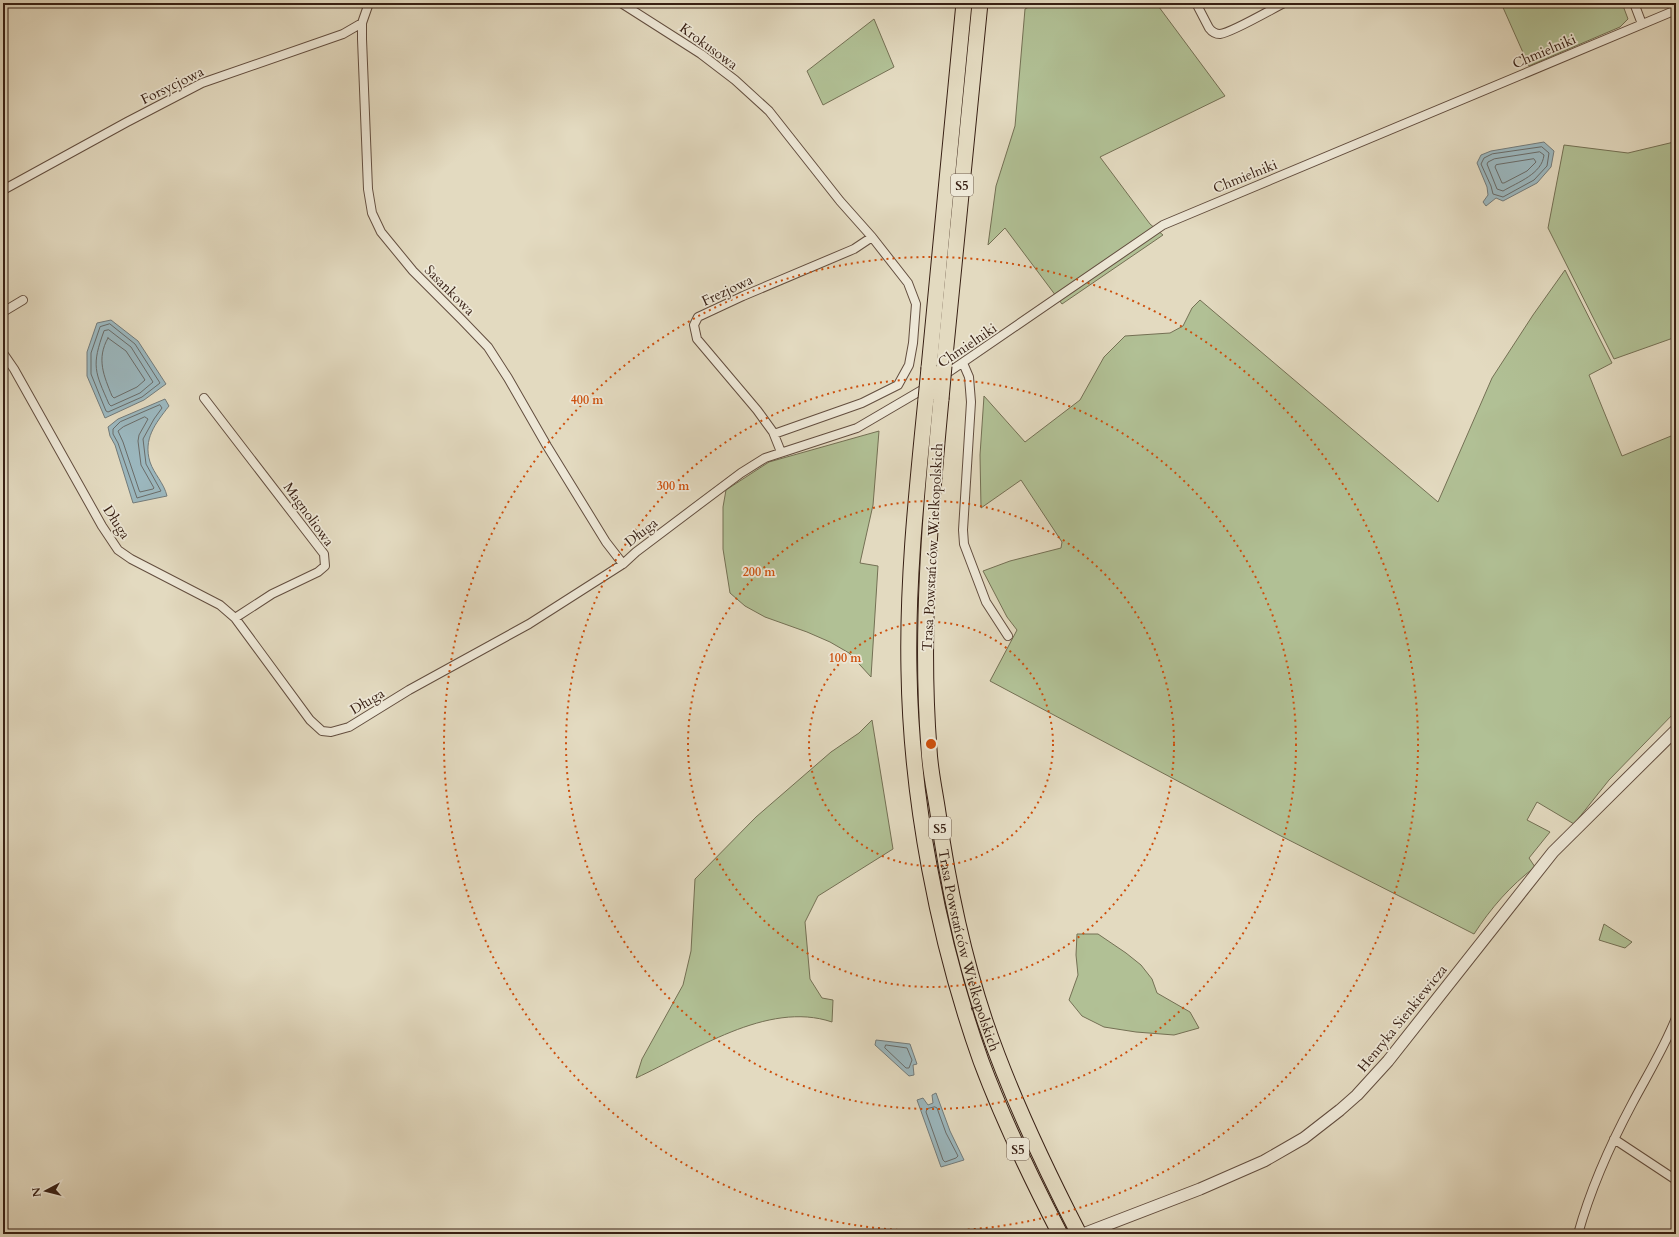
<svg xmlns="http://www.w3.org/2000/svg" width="1679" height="1237" font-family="Cardo,serif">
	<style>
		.green { fill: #b1c095; stroke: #747054 }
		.water { fill: #9bb7be; stroke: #737b7a }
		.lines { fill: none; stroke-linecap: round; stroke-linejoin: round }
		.shore { stroke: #6a6c69; stroke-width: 1 }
		.minor-casing { stroke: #634e3f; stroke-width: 10 }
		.tertiary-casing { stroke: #634e3f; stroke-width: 13 }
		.motorway-casing { stroke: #382014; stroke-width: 17 }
		.minor { stroke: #ede7d6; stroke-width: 8 }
		.tertiary { stroke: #ede7d6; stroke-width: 11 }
		.motorway { stroke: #e3dac0; stroke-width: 15 }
		.motorway-bridge-casing { stroke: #382014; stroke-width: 17; stroke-linecap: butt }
		.motorway-bridge { stroke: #e3dac0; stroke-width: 15 }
		.ring { fill: none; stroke: #ce500d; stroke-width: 2; stroke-dasharray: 2 4 }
		.labels { text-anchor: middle; stroke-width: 3.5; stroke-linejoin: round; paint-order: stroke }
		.shield { fill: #ede7d6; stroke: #6e5c4e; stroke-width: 1 }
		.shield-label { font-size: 13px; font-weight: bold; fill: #382014 }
		.street-label { font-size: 14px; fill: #382014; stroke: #ede7d6 }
		.centre { fill: #ce500d; stroke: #ede7d6; stroke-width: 2 }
		.ring-label { font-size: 12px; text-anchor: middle; font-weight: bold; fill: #ce500d; stroke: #ede7d6; stroke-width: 3.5; stroke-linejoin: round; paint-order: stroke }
	</style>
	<rect width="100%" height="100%" fill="#e3dac0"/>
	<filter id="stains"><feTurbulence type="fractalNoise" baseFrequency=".005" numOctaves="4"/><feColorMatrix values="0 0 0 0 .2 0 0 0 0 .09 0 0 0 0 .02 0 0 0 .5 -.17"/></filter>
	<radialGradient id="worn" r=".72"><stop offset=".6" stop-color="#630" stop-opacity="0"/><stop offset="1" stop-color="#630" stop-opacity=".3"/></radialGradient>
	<path class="green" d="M1036 3H1156L1225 96 1100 157 1150 224 1163 235 1062 304 1005 228 988 245 996 186 1015 126 1025 9Z
		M1501 3H1622L1628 19 1620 27 1529 66Z
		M874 19 894 67 823 105 807 71Z
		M1676 138V337L1614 359 1548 228 1564 145 1628 153 1674 142Z
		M1565 270 1612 363 1589 375 1622 456 1676 434V711L1609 780 1574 824 1537 802 1527 820 1550 832 1529 858 1535 867C1510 886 1491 908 1474 934L1279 835 990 681 1017 630 1007 617 983 571 1010 561 1061 548 1062 542 1021 480 981 508 980 455 984 396 1025 442 1080 400 1104 357 1125 336 1170 333 1183 326 1192 308 1200 300 1438 502 1492 378 1533 315Z
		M879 431 873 505 860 563 878 566 871 677 849 653 830 642 807 632 765 617 745 606 730 593 723 549V507L726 490 769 462Z
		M872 720 893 849 818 896 805 922 810 979 822 998 833 1000 832 1022C767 1000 693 1052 636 1078L642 1059 683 985 691 951 695 879 756 817 831 752 859 733Z
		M1604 924 1632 942 1625 948 1599 940Z
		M1077 934H1098L1126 953 1141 965 1152 979 1157 993 1190 1012 1199 1028 1174 1035 1136 1032 1104 1027 1082 1016 1069 1000 1078 975 1076 955Z"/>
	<path class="water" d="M1544 142 1554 151 1551 167 1537 183 1503 201 1496 198 1486 206 1483 202 1488 195 1487 187 1477 163 1481 155 1491 151Z
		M111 320 138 341 166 384 144 400 105 418 87 376V352L97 323Z
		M165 399 169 406C155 424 143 439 150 462 154 474 164 483 167 496L133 503 115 445 110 436 108 427 118 419Z
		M876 1040 910 1044 917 1064 913 1065 914 1075 909 1076 875 1045Z
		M936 1093 950 1131 964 1160 941 1167 917 1100 923 1098 928 1105 933 1103 932 1095Z"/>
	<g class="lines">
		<path class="shore" d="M1542 147 1549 153 1547 166 1534 180 1503 197 1493 194 1491 186 1481 164 1484 158 1492 154Z
			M1540 152 1544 155C1542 174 1518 182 1503 191L1497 189 1487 164 1488 162 1494 159Z
			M1534 159 1536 162 1527 171 1504 183H1502L1495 167 1496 165Z
			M110 324 135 344 160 383 142 397 108 412 106 411 91 374V353L100 327Z
			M109 330 131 347 153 382 140 393 111 406 109 404C95 372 91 366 104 331Z
			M108 338 126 351 145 380 137 387 114 398 112 396C104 376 96 359 108 338Z
			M160 405 162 408 154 419 143 439 146 464 161 491 137 498 118 443 113 434V429L120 422Z
			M145 417 148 419 139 435 138 441 141 465 154 488 153 489 140 492 139 490 123 442 118 431 123 427Z
			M886 1045 907 1048 912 1060 909 1068H906L885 1048Z
			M935 1107 937 1108 946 1133 958 1156 956 1158 945 1162 943 1160 926 1112 927 1109Z"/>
		<defs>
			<path id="minor" d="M369 3 362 23V39L368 189 372 213 381 232 413 271 462 320 488 347 508 378 547 446 606 542 623 564
				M621 3 701 54 735 80 769 111 840 201 872 237 908 283 916 304 913 343 909 365 898 385 862 403 774 434
				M1196 3 1209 28C1212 32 1215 34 1220 34 1231 33 1272 9 1284 3
				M1634 3 1642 24
				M3 190 127 122 202 83 343 34 362 23
				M3 312 23 300
				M3 353 14 369 102 526 118 550 131 559 220 605 235 618 310 720 322 731 331 732 349 727 409 690 529 624 623 564 636 552 693 509 741 473 765 458 857 428 927 387
				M963 363 969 377 971 402 963 530 964 544 986 602 1008 636
				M943 376 1163 225 1676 10
				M204 398 324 554 325 566 318 572 272 594 235 618
				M781 452 773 432 757 410 697 339 694 325 698 317 743 296 854 249 872 237
				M1614 1139 1676 1180
				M1578 1234C1591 1187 1610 1145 1633 1102 1648 1074 1664 1048 1676 1018"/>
			<path id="tertiary" d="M1083 1234 1200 1189 1264 1161 1304 1138 1340 1110 1357 1095 1388 1061 1553 852 1676 730"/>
			<g id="motorway">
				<path d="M944 366 980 3"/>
				<path d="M929 368 964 3"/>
				<path d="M926 399C917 489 907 580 909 671 911 799 938 940 981 1061 1003 1120 1031 1178 1060 1234"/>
				<path id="s1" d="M941 399C930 515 920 632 929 749 930 771 935 792 938 813 948 885 963 956 986 1024 1011 1097 1044 1166 1079 1234"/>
			</g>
		</defs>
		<use href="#minor" class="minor-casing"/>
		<use href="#tertiary" class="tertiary-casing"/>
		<use href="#motorway" class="motorway-casing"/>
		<use href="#minor" class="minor"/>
		<use href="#tertiary" class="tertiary"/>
		<use href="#motorway" class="motorway"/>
		<defs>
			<path id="motorway-bridge" d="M926 399 929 368
				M941 399 944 366"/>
		</defs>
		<use href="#motorway-bridge" class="motorway-bridge-casing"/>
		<use href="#motorway-bridge" class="motorway-bridge"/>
	</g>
	<g class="ring">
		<circle cx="931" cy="744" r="122"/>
		<circle cx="931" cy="744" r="243"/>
		<circle cx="931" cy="744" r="365"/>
		<circle cx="931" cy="744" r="487"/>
	</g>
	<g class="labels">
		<g class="shield">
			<rect x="951" y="174" width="22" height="22" rx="3"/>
			<rect x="929" y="817" width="22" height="22" rx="3"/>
			<rect x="1007" y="1138" width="22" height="22" rx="3"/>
		</g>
		<g class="shield-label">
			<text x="962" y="190">S5</text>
			<text x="940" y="833">S5</text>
			<text x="1018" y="1154">S5</text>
		</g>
		<g class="street-label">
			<text transform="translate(709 46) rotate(36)" y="5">Krokusowa</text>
			<text transform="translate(1544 51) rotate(-23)" y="5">Chmielniki</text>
			<text transform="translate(172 85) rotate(-26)" y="5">Forsycjowa</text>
			<text transform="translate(1245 176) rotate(-22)" y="5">Chmielniki</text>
			<text transform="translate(450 290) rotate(45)" y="5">Sasankowa</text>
			<text transform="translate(727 290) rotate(-25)" y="5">Frezjowa</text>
			<text transform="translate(967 345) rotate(-34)" y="5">Chmielniki</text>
			<text transform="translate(309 514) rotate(54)" y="5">Magnoliowa</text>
			<text transform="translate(117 522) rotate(57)" y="5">Długa</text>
			<text transform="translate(641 532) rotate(-38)" y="5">Długa</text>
			<text transform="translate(932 547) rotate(-87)" y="5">Trasa Powstańców Wielkopolskich</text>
			<text transform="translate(367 701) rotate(-31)" y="5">Długa</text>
			<text dy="5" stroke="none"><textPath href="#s1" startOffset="556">Trasa Powstańców Wielkopolskich</textPath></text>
			<text transform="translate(1402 1018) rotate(-51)" y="5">Henryka Sienkiewicza</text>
		</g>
	</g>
	<circle cx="931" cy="744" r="6" class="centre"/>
	<g class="ring-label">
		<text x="587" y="404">400 m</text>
		<text x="673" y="490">300 m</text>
		<text x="759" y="576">200 m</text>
		<text x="845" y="662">100 m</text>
	</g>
	<rect width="1679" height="1237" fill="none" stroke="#e3dac0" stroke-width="16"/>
	<rect x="4" y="4" width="1671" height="1229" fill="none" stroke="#382014" stroke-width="2"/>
	<rect x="8" y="8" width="1663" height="1221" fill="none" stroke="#382014"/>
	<g transform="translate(46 1191) rotate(263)" stroke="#ede7d6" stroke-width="3" paint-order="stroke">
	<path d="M0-3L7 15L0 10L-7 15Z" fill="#382014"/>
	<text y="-6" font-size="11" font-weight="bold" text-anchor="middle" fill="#382014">N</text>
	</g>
	<rect width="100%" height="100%" filter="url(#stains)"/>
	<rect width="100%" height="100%" fill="url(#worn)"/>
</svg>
